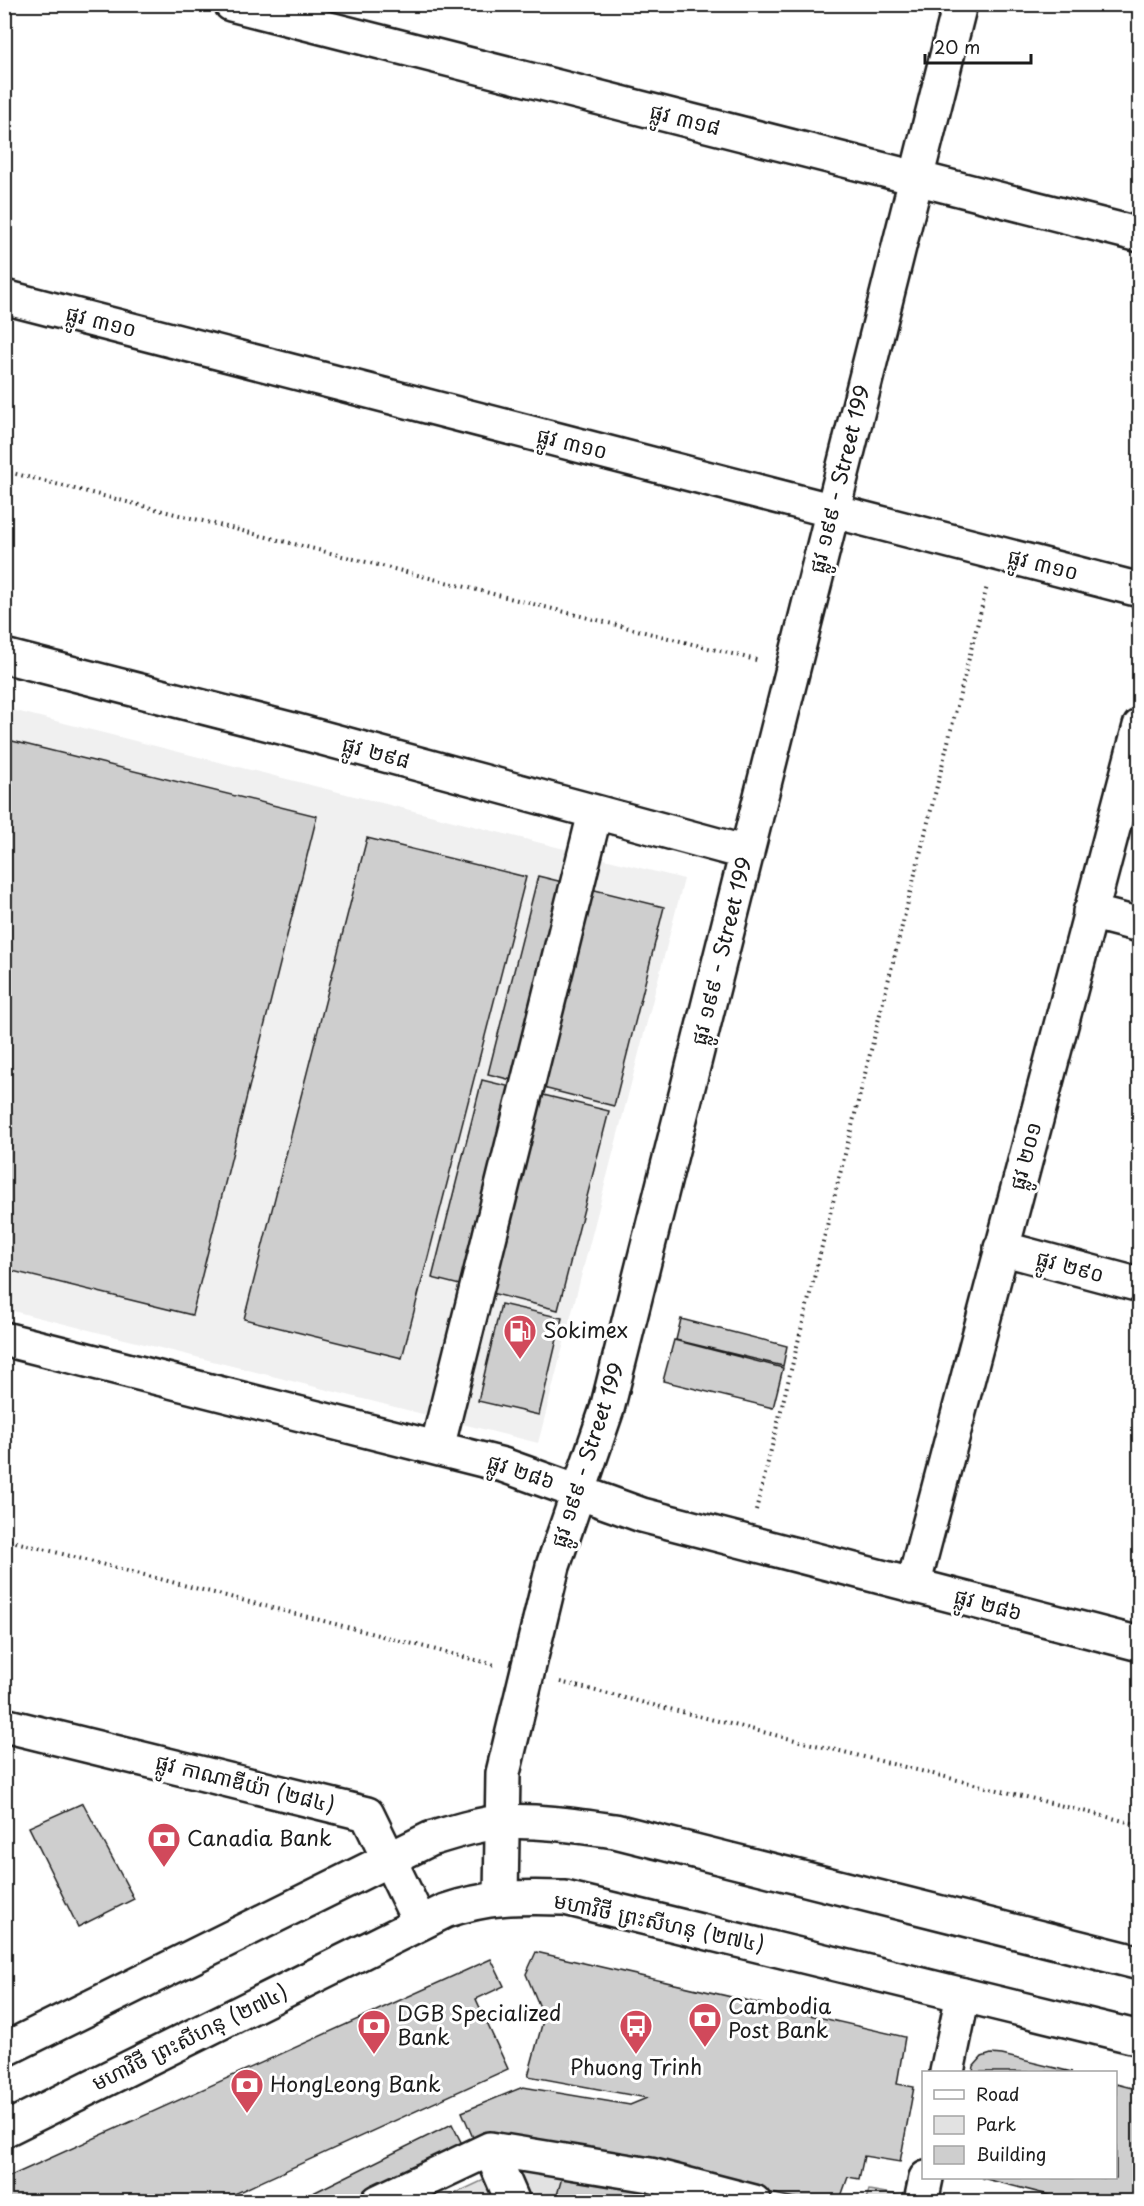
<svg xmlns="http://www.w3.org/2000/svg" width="1144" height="2206" font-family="'Playpen Sans','Noto Sans Khmer',sans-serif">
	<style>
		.built { fill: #f0f0f0 }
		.green { fill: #e2e2e2; stroke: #7f7f7f; stroke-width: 1.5 }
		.building { fill: #cecece; stroke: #1c1c1c; stroke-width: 1.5 }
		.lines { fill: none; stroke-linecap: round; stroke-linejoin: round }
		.minor-casing { stroke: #1c1c1c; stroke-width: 38 }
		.major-casing { stroke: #1c1c1c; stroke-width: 38 }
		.path { stroke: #1c1c1c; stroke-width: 4; stroke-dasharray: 1.5 4.5; stroke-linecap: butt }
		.minor { stroke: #fff; stroke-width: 33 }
		.major { stroke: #fff; stroke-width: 33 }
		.labels { text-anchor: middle; stroke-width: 6; stroke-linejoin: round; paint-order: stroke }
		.street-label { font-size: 21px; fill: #1c1c1c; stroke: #fff }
		.poi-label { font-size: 21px; fill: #1c1c1c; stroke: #fff; text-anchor: start }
	</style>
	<rect width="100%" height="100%" fill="#fff"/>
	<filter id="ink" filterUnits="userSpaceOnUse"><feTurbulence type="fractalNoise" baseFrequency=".0167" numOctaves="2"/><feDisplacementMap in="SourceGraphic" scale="12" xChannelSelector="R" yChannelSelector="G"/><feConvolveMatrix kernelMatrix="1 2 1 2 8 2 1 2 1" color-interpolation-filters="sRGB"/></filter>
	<g filter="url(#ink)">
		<path class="built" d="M4 708 684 879 538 1443 5 1309Z"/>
		<path class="green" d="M518 2164 674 2201 437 2202Z
			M869 2190 932 2201 865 2202Z"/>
		<path class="building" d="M4 739 317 816 192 1315 4 1269Z
			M367 838 526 877 402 1358 244 1319Z
			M538 876 664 907 614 1106 488 1074Z
			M482 1080 609 1111 558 1310 432 1278Z
			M501 1304 562 1318 539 1415 478 1401Z
			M681 1319 787 1346 783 1366 676 1340Z
			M674 1340 783 1368 773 1408 663 1381Z
			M83 1803 134 1899 78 1927 29 1827Z
			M536 1952 905 2037 897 2084 914 2087 900 2162 864 2156 859 2179 848 2177 839 2202H813L490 2133 474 2140 462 2112 523 2087 630 2105 647 2098 528 2076 544 2017 526 1974Z
			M491 1959 504 1986 476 1999 508 2069 217 2202H4V2179Z
			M991 2054 1002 2055 1072 2072H973L974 2066 982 2057Z
			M1116 2084 1140 2090V2202H1076L982 2178H1116Z
			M452 2124 463 2146 351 2202H295Z
			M565 2167 652 2182 645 2202H555Z"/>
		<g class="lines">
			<defs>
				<path id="minor" d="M231 4 1140 235
					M4 297 1140 590
					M4 656 293 730 747 853
					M1090 912 1140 925
					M1001 1248 1140 1285
					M4 1339 503 1465 642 1515 1140 1644
					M437 1448 595 813
					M913 1586 1140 726
					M4 1725 367 1814 420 1923
					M501 1897 503 1773 553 1566 607 1409 960 4
					M947 2072 963 1995
					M490 2149 513 2202
					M378 2202 490 2149 650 2175 754 2202
					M921 2202 926 2178"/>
				<path id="major" d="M4 2050 430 1839C454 1832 478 1824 503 1822 540 1820 578 1826 615 1831L1140 1963
					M4 2130 445 1911C489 1896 519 1897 565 1898L1140 2038"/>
			</defs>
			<use href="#minor" class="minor-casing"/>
			<use href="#major" class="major-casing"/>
			<path class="path" d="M4 471 760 661
				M756 1510 987 586
				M4 1539 495 1665
				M560 1682 1140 1825"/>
			<use href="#minor" class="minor"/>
			<use href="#major" class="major"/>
		</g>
	</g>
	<defs>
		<symbol id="fuel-pin" viewBox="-11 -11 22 30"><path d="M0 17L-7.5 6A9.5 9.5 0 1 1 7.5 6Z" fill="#d1495b" stroke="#fff"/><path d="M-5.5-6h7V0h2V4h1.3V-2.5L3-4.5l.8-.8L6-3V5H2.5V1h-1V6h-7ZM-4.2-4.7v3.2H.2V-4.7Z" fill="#fff"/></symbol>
		<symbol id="bank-pin" viewBox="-11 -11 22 30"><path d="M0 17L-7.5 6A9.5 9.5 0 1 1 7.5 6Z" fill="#d1495b" stroke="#fff"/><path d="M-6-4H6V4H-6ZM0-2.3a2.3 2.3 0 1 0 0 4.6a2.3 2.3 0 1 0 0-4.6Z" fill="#fff"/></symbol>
		<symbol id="bus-pin" viewBox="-11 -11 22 30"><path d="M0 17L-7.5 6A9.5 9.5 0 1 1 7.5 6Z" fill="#d1495b" stroke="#fff"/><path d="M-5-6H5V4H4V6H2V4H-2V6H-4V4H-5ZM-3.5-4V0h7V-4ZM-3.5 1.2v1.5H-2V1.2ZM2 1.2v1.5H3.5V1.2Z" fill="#fff"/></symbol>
	</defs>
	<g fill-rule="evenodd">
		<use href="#fuel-pin" x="501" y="1312" width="38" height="52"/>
		<use href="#bank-pin" x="145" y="1820" width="38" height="52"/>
		<use href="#bank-pin" x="686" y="2000" width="38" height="52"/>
		<use href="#bank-pin" x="355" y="2007" width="38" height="52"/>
		<use href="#bus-pin" x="617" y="2007" width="38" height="52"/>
		<use href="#bank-pin" x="228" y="2066" width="38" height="52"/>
	</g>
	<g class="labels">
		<g class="street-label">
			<text transform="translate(685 120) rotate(14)" y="7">ផ្លូវ ៣១៨</text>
			<text transform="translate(101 322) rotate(14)" y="7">ផ្លូវ ៣១០</text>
			<text transform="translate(572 444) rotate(14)" y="7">ផ្លូវ ៣១០</text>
			<text transform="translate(840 479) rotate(-76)" y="7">ផ្លូវ ១៩៩ - Street 199</text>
			<text transform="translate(1043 565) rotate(14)" y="7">ផ្លូវ ៣១០</text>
			<text transform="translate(376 753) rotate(15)" y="7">ផ្លូវ ២៩៨</text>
			<text transform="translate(722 951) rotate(-76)" y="7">ផ្លូវ ១៩៩ - Street 199</text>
			<text transform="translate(1026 1156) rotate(-75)" y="7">ផ្លូវ ២០១</text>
			<text transform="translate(1070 1267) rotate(15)" y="7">ផ្លូវ ២៩០</text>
			<text transform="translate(588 1455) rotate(-72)" y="7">ផ្លូវ ១៩៩ - Street 199</text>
			<text transform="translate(521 1472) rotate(18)" y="7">ផ្លូវ ២៨៦</text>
			<text transform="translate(988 1605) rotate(15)" y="7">ផ្លូវ ២៨៦</text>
			<text transform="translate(245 1784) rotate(14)" y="7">ផ្លូវ កាណាឌីយ៉ា (២៨៤)</text>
			<text transform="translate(659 1923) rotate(12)" y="7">មហាវិថី ព្រះសីហនុ (២៧៤)</text>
			<text transform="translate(190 2038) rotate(-26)" y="7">មហាវិថី ព្រះសីហនុ (២៧៤)</text>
		</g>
		<g class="poi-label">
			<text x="543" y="1338">Sokimex</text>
			<text x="187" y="1846">Canadia Bank</text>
			<text x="728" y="2014">Cambodia<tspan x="728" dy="24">Post Bank</tspan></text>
			<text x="397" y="2021">DGB Specialized<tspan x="397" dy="24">Bank</tspan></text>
			<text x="636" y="2075" text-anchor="middle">Phuong Trinh</text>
			<text x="270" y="2092">HongLeong Bank</text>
		</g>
	</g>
	<rect width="1144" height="2206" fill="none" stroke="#fff" stroke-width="24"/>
	<rect x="12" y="12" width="1120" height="2182" fill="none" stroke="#1c1c1c" stroke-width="2" filter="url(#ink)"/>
	<rect x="922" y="2071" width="195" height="108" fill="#ffffff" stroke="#a4a4a4" stroke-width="1.5"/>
	<rect x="934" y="2090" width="30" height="9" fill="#ffffff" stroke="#a4a4a4" stroke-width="1.5"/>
	<text x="976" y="2101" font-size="18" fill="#1c1c1c">Road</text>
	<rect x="934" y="2116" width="30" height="18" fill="#e2e2e2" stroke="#a4a4a4" stroke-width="1.5"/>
	<text x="976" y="2131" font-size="18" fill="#1c1c1c">Park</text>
	<rect x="934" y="2146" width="30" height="18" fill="#cecece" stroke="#a4a4a4" stroke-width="1.5"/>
	<text x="976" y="2161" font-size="18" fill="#1c1c1c">Building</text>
	<path d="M925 54v9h106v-9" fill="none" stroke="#1c1c1c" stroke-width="3"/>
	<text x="934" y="54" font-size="18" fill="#1c1c1c" stroke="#ffffff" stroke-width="4.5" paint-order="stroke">20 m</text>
</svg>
